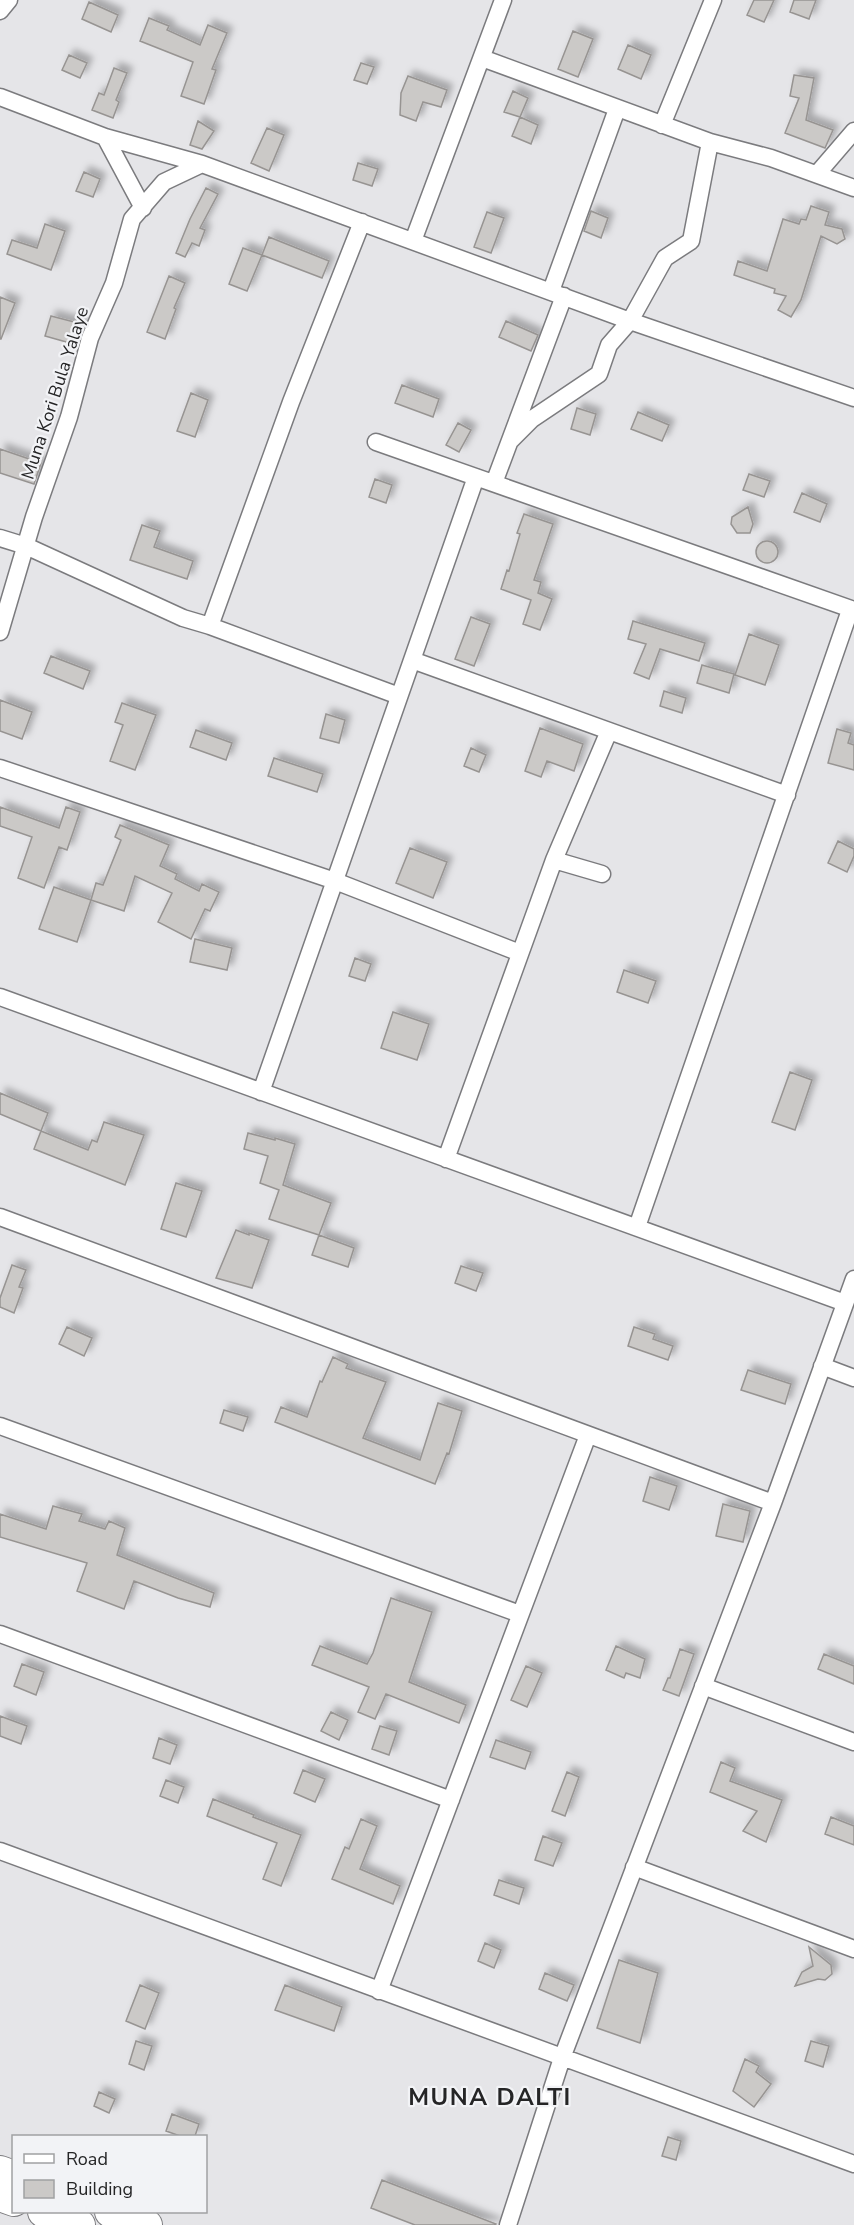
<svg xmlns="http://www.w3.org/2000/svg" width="854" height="2225" font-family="'Nunito Sans',sans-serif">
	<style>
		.building { fill: #cbc9c7; stroke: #979492; stroke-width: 1.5; filter: url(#shadow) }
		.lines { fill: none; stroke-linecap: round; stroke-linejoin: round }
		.street-casing { stroke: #7b7b7e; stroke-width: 19 }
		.highway-casing { stroke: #7b7b7e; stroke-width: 32 }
		.street { stroke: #fff; stroke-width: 16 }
		.highway { stroke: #fff; stroke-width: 30 }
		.labels { text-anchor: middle; stroke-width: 4.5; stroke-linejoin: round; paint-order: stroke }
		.street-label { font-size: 18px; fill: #252526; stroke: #f2f3f6 }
		.district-label { font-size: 24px; font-weight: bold; letter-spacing: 1.5px; fill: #252526; stroke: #f2f3f6 }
	</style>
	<defs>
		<filter id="shadow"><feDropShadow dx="5.5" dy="-5.5" stdDeviation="3" flood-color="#0004"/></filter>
	</defs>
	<rect width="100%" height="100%" fill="#e5e5e8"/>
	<path class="building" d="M754 0H774L764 22 747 15Z
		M794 0H816L809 19 790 12Z
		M89 2 118 15 111 32 82 19Z
		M149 18 169 26 167 30 200 45 208 25 227 33 212 69 216 70 204 104 181 96 193 62 140 41Z
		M573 31 593 39 578 77 558 69Z
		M628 45 651 55 641 79 618 69Z
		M69 55 87 63 80 78 62 70Z
		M361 63 374 67 367 84 354 80Z
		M114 68 127 73 116 100 119 102 113 118 92 110 99 93 104 95Z
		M794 75 814 78 806 120 833 130 825 148 785 133 799 98 790 96Z
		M408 76 447 90 441 107 423 102 416 121 400 115 401 93Z
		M513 91 528 98 520 117 504 112Z
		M520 117 538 125 531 144 512 136Z
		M198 121 214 131 202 149 190 145Z
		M267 128 284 135 269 171 251 163Z
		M358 163 378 169 372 186 353 180Z
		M84 172 100 179 93 197 76 191Z
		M206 188 218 194 200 228 205 230 199 246 192 243 185 257 176 253 190 219Z
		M811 206 829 212 825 225 842 229 845 239 837 244 821 236 801 300 791 317 778 310 786 296 774 293 775 289 734 275 738 261 767 271 783 219 799 224 801 219 806 220Z
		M591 211 608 218 601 238 584 231Z
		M487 212 504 218 491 253 474 247Z
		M45 224 65 231 51 270 7 254 12 240 37 248Z
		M269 237 329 261 322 278 262 255Z
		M243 248 262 255 247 291 229 284Z
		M169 276 185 283 174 308 176 309 165 339 147 332Z
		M0 297 15 303 1 339H0Z
		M51 316 82 324 77 345 45 336Z
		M506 321 538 335 531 351 499 337Z
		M402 385 439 399 433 417 395 403Z
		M191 393 208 400 195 437 177 431Z
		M577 408 596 414 590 435 571 429Z
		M638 412 669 425 662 441 631 429Z
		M458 423 471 430 459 452 446 445Z
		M0 449 41 463 34 484 0 473Z
		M749 474 770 481 764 497 743 490Z
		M375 479 392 485 386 503 369 497Z
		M802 493 827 504 820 522 794 512Z
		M748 507 753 524 750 533H737L731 524 732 517Z
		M524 514 553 524 534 580 541 582 538 593 552 599 540 630 523 624 531 600 501 589 507 570 509 571 520 534 517 533Z
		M142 525 160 531 154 547 193 561 187 579 130 560Z
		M756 552a11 11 0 1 1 22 0a11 11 0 1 1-22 0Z
		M471 617 490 624 474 666 455 659Z
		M633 621 705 643 699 661 660 649 649 679 634 673 646 644 628 639Z
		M749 634 779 645 765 685 735 675Z
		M51 656 90 671 83 689 44 673Z
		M702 665 734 674 729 693 697 683Z
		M664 691 686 698 682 713 660 706Z
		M0 700 32 712 22 739 0 731Z
		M122 703 156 715 135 770 110 761 123 725 115 722Z
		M326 714 345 720 339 743 320 738Z
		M540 728 583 744 574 771 547 761 541 777 525 771Z
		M837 729 851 733 848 743 854 745V770L828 763Z
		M196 730 232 743 226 760 190 747Z
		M471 748 486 755 479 772 464 766Z
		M274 758 323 774 317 792 268 776Z
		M0 807 59 828 66 807 80 812 67 850 59 847 44 888 18 878 32 837 0 826Z
		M120 825 169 845 160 866 177 874 175 879 199 891 202 884 219 892 210 911 205 909 191 939 158 922 172 893 135 876 124 911 91 900 96 883 103 885 121 840 115 837Z
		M838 841 854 849V856L847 872 828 863Z
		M410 848 447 862 433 898 396 883Z
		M54 887 91 900 77 942 39 929Z
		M195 939 232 948 227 970 190 962Z
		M355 958 371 964 365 981 349 976Z
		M624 970 656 981 648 1003 617 992Z
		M393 1012 429 1024 417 1060 381 1048Z
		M790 1072 812 1080 795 1130 772 1122Z
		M0 1093 48 1113 41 1131 0 1114Z
		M104 1122 144 1135 125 1185 34 1149 41 1131 88 1150 92 1140 97 1142Z
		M248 1133 275 1140V1138L295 1144 283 1185 331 1203 319 1235 269 1219 279 1190 260 1183 268 1156 244 1149Z
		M176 1183 202 1191 186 1237 161 1229Z
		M236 1230 249 1235V1233L269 1240 252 1288 216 1278Z
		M319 1235 354 1248 348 1267 312 1255Z
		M12 1265 26 1270 19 1287 23 1288 14 1313 0 1307V1298Z
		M461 1266 483 1273 476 1291 455 1283Z
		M67 1327 92 1338 84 1356 59 1344Z
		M634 1327 655 1334 653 1339 673 1346 668 1360 628 1346Z
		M333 1357 348 1364 346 1368 386 1382 363 1438 420 1460 438 1403 462 1411 449 1454 447 1453 435 1484 275 1422 281 1407 307 1417 320 1381 322 1382Z
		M748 1370 791 1384 785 1404 741 1390Z
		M224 1410 248 1417 243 1431 220 1423Z
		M650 1477 677 1486 669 1510 643 1501Z
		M723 1504 750 1511 743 1542 716 1536Z
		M53 1506 82 1514 79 1521 105 1529 109 1521 125 1528 117 1555 214 1593 210 1607 178 1598 134 1581 124 1609 77 1591 87 1563 0 1537V1514L46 1529Z
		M391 1598 432 1612 409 1682 466 1705 459 1723 386 1694 375 1719 358 1712 369 1687 312 1665 320 1646 367 1664 373 1653Z
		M616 1646 645 1659 640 1678 626 1673 624 1678 606 1670Z
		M680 1649 694 1654 679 1696 663 1690 668 1678H670Z
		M824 1654 854 1666V1684L818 1669Z
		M22 1664 44 1672 36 1695 14 1686Z
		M526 1666 542 1673 527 1707 511 1700Z
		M331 1712 348 1720 339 1740 321 1731Z
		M0 1716 27 1726 21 1744 0 1736Z
		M380 1726 397 1731 389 1755 372 1749Z
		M159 1738 177 1745 170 1764 153 1758Z
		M496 1740 531 1752 525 1769 490 1757Z
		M721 1762 735 1768 730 1781 782 1800 766 1842 743 1831 757 1811 710 1792Z
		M303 1770 325 1779 315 1802 294 1793Z
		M567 1772 579 1777 565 1816 552 1811Z
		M166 1780 184 1787 178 1803 160 1796Z
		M213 1799 254 1815 253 1817 301 1835 281 1886 263 1879 277 1843 207 1816Z
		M831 1817 854 1826V1845L825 1834Z
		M361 1819 377 1826 360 1869 400 1886 393 1904 332 1879 345 1847 349 1849Z
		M543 1836 562 1843 553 1866 535 1860Z
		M499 1880 524 1888 519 1904 494 1895Z
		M485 1943 501 1950 494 1968 478 1961Z
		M809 1947 831 1965 832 1974 825 1980 818 1979 795 1986 802 1972 813 1966Z
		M619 1960 658 1973 640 2043 597 2028Z
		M545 1973 574 1985 567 2001 539 1989Z
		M140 1985 159 1993 145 2029 126 2021Z
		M285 1985 342 2007 334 2031 275 2010Z
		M136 2041 152 2046 144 2070 129 2064Z
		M811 2041 829 2046 823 2067 805 2061Z
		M745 2059 759 2066 756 2072 771 2084 754 2107 733 2091Z
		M99 2092 115 2099 109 2113 94 2106Z
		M172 2114 199 2124 195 2136H180L166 2131Z
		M668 2137 681 2141 676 2160 662 2156Z
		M382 2180 496 2224 495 2225H415L371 2208Z"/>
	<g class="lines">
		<defs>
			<path id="street" d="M0 11 9 0
				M482 58 710 142 771 158 854 188
				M0 97 105 137 202 164 630 321 854 398
				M662 125 713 0
				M105 137 143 208
				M817 174 854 131
				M413 241 503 0
				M551 291 617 109
				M510 441 532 419 599 374 609 345 630 321 665 258 691 241 710 142
				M376 442 854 610
				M494 483 564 296
				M0 538 26 546 183 618 210 626 399 696
				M210 626 291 402 362 222
				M0 632 34 517 69 417 90 338 114 283 132 219 164 182 202 164
				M412 660 787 795
				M0 768 335 881 520 953
				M554 860 602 874
				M0 997 845 1303
				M261 1092 476 477
				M446 1159 554 860 609 731
				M0 1217 773 1503
				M637 1227 850 610
				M822 1366 854 1378
				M0 1426 520 1614
				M0 1634 451 1800
				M703 1686 854 1742
				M0 1851 854 2164
				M634 1867 854 1949
				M379 1991 588 1435
				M508 2225 562 2058 773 1503 854 1279"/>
			<path id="highway" d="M0 2171 14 2176
				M0 2196 14 2201
				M43 2212 80 2225
				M110 2212 147 2225"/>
		</defs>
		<use href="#street" class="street-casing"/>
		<use href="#highway" class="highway-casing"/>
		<use href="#street" class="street"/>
		<use href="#highway" class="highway"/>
	</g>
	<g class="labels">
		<g class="street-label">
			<text transform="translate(55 393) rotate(-72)" y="6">Muna Kori Bula Yalaye</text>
		</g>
		<g class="district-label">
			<text x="490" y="2105">MUNA DALTI</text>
		</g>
	</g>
	<rect x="12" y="2135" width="195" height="78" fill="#f2f3f6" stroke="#a0a1a3" stroke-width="1.5"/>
	<rect x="24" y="2154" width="30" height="9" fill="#ffffff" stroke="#a0a1a3" stroke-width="1.5"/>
	<text x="66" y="2165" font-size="18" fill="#252526">Road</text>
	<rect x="24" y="2180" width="30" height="18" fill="#cbc9c7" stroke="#a0a1a3" stroke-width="1.5"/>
	<text x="66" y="2195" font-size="18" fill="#252526">Building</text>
</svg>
